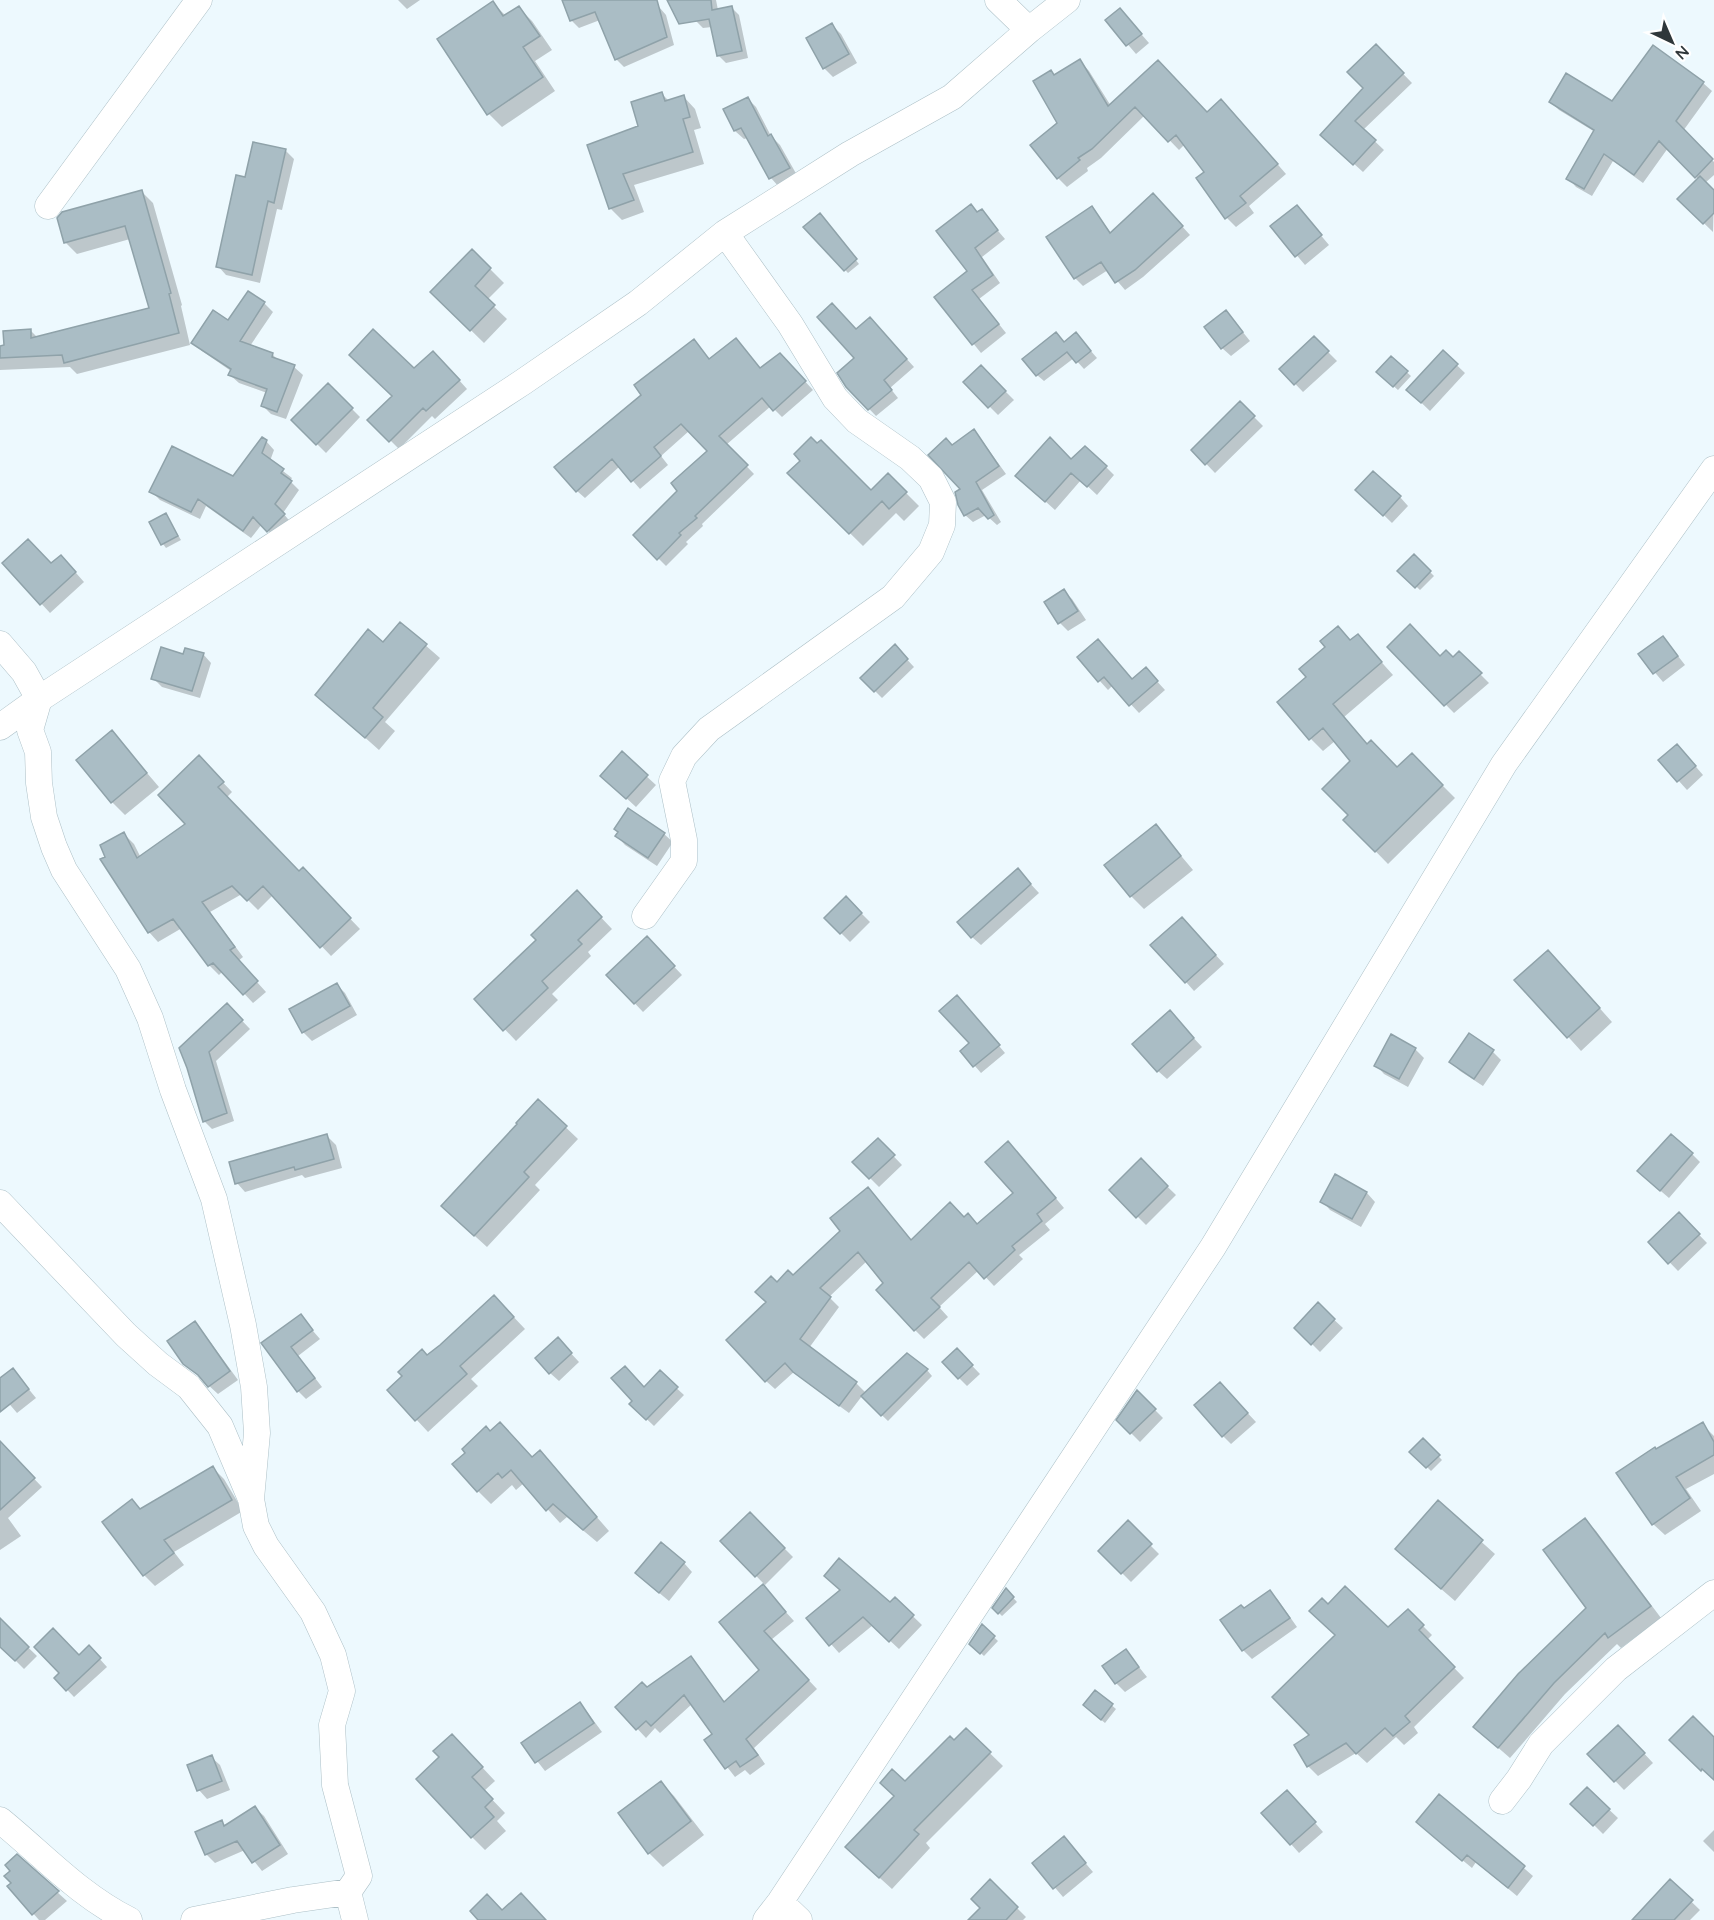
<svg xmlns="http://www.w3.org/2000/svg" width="1714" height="1920" font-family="Quicksand,sans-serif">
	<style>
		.shadow { fill: #0003 }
		.building { fill: #aabdc5; stroke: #8fa2a9; stroke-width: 1.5 }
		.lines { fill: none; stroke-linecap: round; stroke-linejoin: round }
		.minor-casing { stroke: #adc0c7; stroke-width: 27 }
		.minor { stroke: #fff; stroke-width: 26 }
	</style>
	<rect width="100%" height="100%" fill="#edf9fe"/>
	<path class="shadow" d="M398 0H420L407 9Z
		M576 0H653L666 15 674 45 624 67 616 59 600 20 579 28 571 20Z
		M693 0H716L718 10 731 7 739 15 748 58 726 63 718 55 712 27 703 28 696 21Z
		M493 3 506 16 519 8 532 21 552 50 535 61 555 91 502 127 489 114Z
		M1120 10 1149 43 1136 54 1107 20Z
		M832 25 841 34 857 63 833 77 824 68Z
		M1376 46 1412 83 1363 130 1384 150 1363 172 1331 143 1365 88Z
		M1653 47 1703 83 1712 91 1683 131 1714 162V175L1705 183 1714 192 1713 232 1679 199 1698 179 1668 148 1643 183 1613 161 1592 196 1576 187 1568 178 1595 132 1559 110 1551 102 1613 103Z
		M1080 61 1089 71 1111 106 1158 62 1207 114 1231 110 1286 174 1249 206 1254 213 1236 227 1227 218 1206 172 1185 144 1179 150 1145 115 1101 158 1087 168 1088 171 1067 187 1058 178 1059 124 1055 76Z
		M662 94 669 101 684 97 695 109 701 128 694 130 704 164 634 185 644 212 622 220 611 209 589 146 640 127Z
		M748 99 756 107 771 136 780 145 798 177 779 187 771 178 748 138 744 139 735 131 725 110Z
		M285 150 294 159 282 210 277 209 260 283 226 275 218 266Z
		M141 191 153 203 182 305 181 306 190 345 77 374 70 367 0 370V347L30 330 38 338 150 309 130 239 77 254 65 242Z
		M1161 203 1190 235 1143 277 1125 290 1108 270 1083 286 1075 278 1092 208 1111 233Z
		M1297 207 1329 245 1305 265 1272 226Z
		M981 211 1005 239 982 257 1000 283 979 299 1006 333 981 353 936 297 969 271 978 213Z
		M823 219 859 264 848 273 805 227Z
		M472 251 504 283 487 300 507 319 484 343 432 292Z
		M264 303 273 312 250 346 272 354 279 361 294 367 303 375 286 419 271 414 262 405 267 393 239 383 230 375 231 371 202 351 193 343Z
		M1234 321 1250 341 1231 356 1222 348Z
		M877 326 914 367 890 388 898 398 876 416 847 386 857 358 856 331Z
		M1076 334 1097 358 1084 369 1074 358 1044 381 1037 375 1065 343Z
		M1314 338 1337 361 1303 392 1281 369Z
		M736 340 761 369 788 363 813 390 782 417 771 406 726 445 754 474 702 524 703 526 686 542 688 544 666 566 635 535 679 491 709 451 689 431 661 456 668 465 640 489 620 466 585 498 577 491 643 395 694 341 710 360Z
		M1443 352 1465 373 1430 411 1408 390Z
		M1391 358 1411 376 1398 390 1378 372Z
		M442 361 467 389 435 419 432 416 399 449 370 420 394 396 414 370Z
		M981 367 1014 400 998 415 965 382Z
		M328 385 360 417 326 453 293 420Z
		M1240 403 1263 426 1215 473 1193 450Z
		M974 431 981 439 1006 474 982 490 1001 522 997 525 986 515 973 522 965 515 963 490 953 447Z
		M266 441 274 450 270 461 292 478 290 481 299 490 283 513 292 524 276 539 262 524 251 538 206 506 200 519 160 500 151 491 234 478Z
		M1071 461 1106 467 1114 475 1097 495 1081 480 1055 510 1026 484Z
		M789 473 871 492 888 475 919 506 904 521 896 513 863 546Z
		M1358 490 1400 497 1408 506 1392 523Z
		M166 515 181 540 166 548 163 544Z
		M1414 556 1434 576 1420 590 1400 571Z
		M4 563 69 565 84 582 50 613Z
		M1063 591 1072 599 1086 620 1068 631 1060 623Z
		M401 624 440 658 385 722 395 731 379 750 317 695 383 644Z
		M1358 636 1393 675 1344 717 1368 745 1397 769 1412 755 1455 798 1388 864 1345 820 1350 815 1352 761 1335 741 1323 751 1311 739 1351 641Z
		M1389 647 1453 659 1459 653 1489 683 1454 713Z
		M1671 647 1685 665 1663 682 1640 655Z
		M901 653 914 667 882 698 862 678Z
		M203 654 211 663 200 698 162 687 153 678 184 656Z
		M1079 658 1133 681 1154 678 1165 690 1139 713 1113 685 1108 690Z
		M112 732 159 787 125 815 112 802Z
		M622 754 656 785 636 807 611 784Z
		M1685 754 1703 775 1687 790 1660 760Z
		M199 757 232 792 226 798 299 873 312 879 360 929 331 956 273 895 258 910 242 894 210 912 243 957 238 961 266 992 253 1003 223 971 219 975 209 965 182 928 158 942 149 932 107 857 124 834 134 844 141 858 188 824Z
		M1156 826 1193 870 1144 909 1131 896Z
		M664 834 673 842 657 866 625 845 617 836Z
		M1026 879 1039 893 981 945 972 937Z
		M577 892 612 929 588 952 591 956 552 994 558 1000 516 1041 476 999 538 940Z
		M846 898 870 922 850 942 826 918Z
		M1190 927 1224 964 1194 991 1186 982Z
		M647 938 682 975 643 1012 608 975Z
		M1561 965 1612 1022 1581 1051 1517 980Z
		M337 985 345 993 357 1015 312 1041 303 1032Z
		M964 1004 1005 1053 981 1073 962 1051 971 1043Z
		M227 1005 250 1029 216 1061 234 1121 212 1129 204 1121 189 1067Z
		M1178 1021 1202 1047 1167 1079 1158 1071Z
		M1415 1049 1424 1058 1408 1087 1384 1074 1376 1065Z
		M1493 1052 1501 1060 1483 1086 1460 1071 1451 1062Z
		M538 1101 578 1139 535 1185 540 1190 487 1247 455 1218Z
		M327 1136 336 1145 342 1168 305 1178 302 1175 245 1192 237 1183Z
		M878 1140 902 1165 879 1187 854 1162Z
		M1017 1152 1064 1208 1045 1224 1050 1230 1019 1255 1023 1259 994 1286 979 1270 939 1307 948 1317 924 1339 915 1330 885 1283 867 1261 829 1297 839 1307 809 1348 856 1383 866 1393 927 1370 932 1376 888 1421 862 1396 849 1413 804 1380 795 1371 775 1389 766 1381 768 1303 777 1284 793 1277 842 1231 912 1241 964 1219 978 1225 1015 1193Z
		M1692 1154 1700 1162 1669 1198 1648 1180Z
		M1141 1161 1176 1195 1146 1225 1111 1190Z
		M1335 1176 1367 1193 1375 1202 1361 1227 1330 1210 1322 1201Z
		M1679 1214 1707 1243 1678 1271 1650 1242Z
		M1318 1305 1343 1328 1320 1352 1296 1328Z
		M506 1309 525 1329 471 1379 478 1386 428 1432 389 1390 427 1357Z
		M300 1316 320 1339 298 1356 322 1387 306 1399 298 1391 263 1343Z
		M195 1323 203 1332 238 1380 218 1394 184 1363Z
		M566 1348 579 1362 559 1381 550 1373Z
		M957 1350 980 1374 967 1386 959 1378Z
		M13 1370 36 1398 17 1413 0 1393V1380Z
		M660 1373 684 1395 654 1426 631 1404Z
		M1137 1392 1163 1418 1140 1442 1118 1420Z
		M1228 1392 1256 1422 1231 1444 1223 1436Z
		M1702 1424 1714 1436V1474L1686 1489 1701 1511 1665 1535 1653 1524 1656 1450Z
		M491 1433 532 1458 540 1452 609 1531 597 1542 567 1517 560 1523 524 1483 516 1490 512 1485 491 1504 478 1491Z
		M1423 1440 1442 1460 1431 1471 1412 1452Z
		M0 1443 42 1487 8 1518 21 1536 0 1550Z
		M213 1468 224 1479 243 1511 174 1552 184 1565 155 1586 144 1575 104 1523 132 1501 141 1510Z
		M1438 1503 1495 1554 1455 1601 1410 1562Z
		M750 1514 793 1557 765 1585 722 1541Z
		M1585 1520 1596 1531 1661 1618 1621 1648 1617 1644 1565 1694 1510 1758 1487 1738 1588 1608Z
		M1128 1523 1159 1554 1131 1582 1100 1551Z
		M684 1563 692 1572 669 1601 646 1582Z
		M764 1585 763 1587 794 1621 771 1640 817 1689 754 1748 765 1764 750 1775 745 1770 735 1777 706 1740 714 1734 692 1704 660 1733 655 1728 646 1738 617 1707 647 1689 691 1658 699 1667 725 1703 761 1670 721 1622Z
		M1006 1590 1017 1602 1002 1616 994 1608Z
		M1270 1592 1278 1600 1297 1627 1252 1659 1243 1650 1244 1609Z
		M895 1599 922 1625 899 1649 873 1625 839 1653 808 1618 890 1604Z
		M1328 1606 1388 1629 1408 1611 1432 1635 1427 1640 1464 1678 1414 1727 1418 1733 1404 1745 1396 1737 1367 1763 1356 1753 1318 1776 1308 1766 1312 1736 1337 1636Z
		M982 1626 998 1641 984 1656 971 1644Z
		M7 1627 37 1656 24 1669 0 1645V1634Z
		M89 1647 107 1667 74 1697 56 1678Z
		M1126 1651 1147 1677 1125 1692 1116 1683Z
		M1096 1692 1116 1709 1105 1723 1088 1709Z
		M580 1704 588 1713 602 1732 545 1771 523 1743Z
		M966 1730 1003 1766 926 1843 930 1848 892 1889 860 1860 895 1796 905 1783Z
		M1627 1735 1653 1763 1624 1790 1589 1754Z
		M465 1749 495 1781 484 1791 505 1813 497 1821 506 1831 485 1850 472 1837Z
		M211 1757 220 1765 230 1790 207 1799 199 1790Z
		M661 1783 674 1796 704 1835 663 1867 649 1853 620 1814Z
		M1587 1789 1618 1818 1603 1834 1573 1804Z
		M1439 1796 1533 1876 1517 1896 1476 1862 1472 1868 1426 1830Z
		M1296 1801 1323 1832 1299 1853 1291 1844Z
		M255 1808 264 1816 288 1854 262 1871 245 1850 215 1863 207 1855 197 1833 221 1822 226 1827Z
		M1714 1830V1852L1703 1841Z
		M1064 1838 1093 1872 1063 1897 1034 1863Z
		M17 1856 67 1901 45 1920H39L9 1886 13 1883 12 1871Z
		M990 1881 1026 1917 1023 1920H970L982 1908Z
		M1670 1881 1700 1910 1690 1920H1644Z"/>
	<path class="building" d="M562 0H657L667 37 615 60 595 12 570 21Z
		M667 0H711L712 10 732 6 742 51 717 56 709 19 679 24Z
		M493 1 503 16 519 6 540 36 523 47 543 77 487 115 437 39Z
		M1120 8 1142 34 1126 46 1105 20Z
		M832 23 849 54 823 69 806 38Z
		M1376 44 1404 73 1355 121 1376 140 1353 165 1320 135 1363 88 1347 72Z
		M1653 45 1704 82 1676 121 1713 159 1695 178 1659 141 1634 175 1604 154 1584 189 1566 179 1594 130 1549 102 1566 73 1612 101Z
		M1080 59 1108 106 1158 60 1207 112 1221 99 1278 164 1240 196 1246 203 1225 219 1196 178 1204 172 1176 135 1168 142 1135 107 1092 149 1078 158 1080 160 1057 179 1030 145 1057 123 1033 81 1051 70 1054 75Z
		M662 92 665 101 684 95 690 117 683 119 693 152 623 174 634 200 609 209 587 145 638 126 631 102Z
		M748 97 768 136 771 134 790 168 769 179 741 128 734 131 723 109Z
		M253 142 286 149 274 203 268 201 252 275 216 267 236 175 245 177Z
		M1700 176 1714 190V213L1703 224 1677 199Z
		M142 190 171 293 169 294 179 333 64 363 62 355 0 358V346L4 345 3 331 31 329V338L149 308 125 226 64 243 57 218 62 212Z
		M1153 193 1183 226 1135 270 1115 283 1101 262 1074 279 1046 237 1092 206 1110 233Z
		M971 204 977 212 982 209 998 230 975 248 993 275 972 290 999 324 972 345 934 297 967 271 936 231Z
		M1297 205 1322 235 1295 257 1270 226Z
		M820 213 857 259 844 271 803 227Z
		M472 249 491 268 475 286 495 305 470 331 430 292Z
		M248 291 265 302 240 341 273 353 272 357 295 365 277 412 261 406 267 389 228 375 231 369 191 343 213 310 228 320Z
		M832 303 856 329 870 317 907 359 884 380 892 390 868 410 846 387 837 373 854 358 817 317Z
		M1226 310 1243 332 1221 349 1204 327Z
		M373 329 414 368 433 351 460 380 426 411 423 408 389 442 367 420 392 396 349 355Z
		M1056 332 1064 342 1076 332 1091 351 1076 363 1067 352 1036 376 1022 359Z
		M1314 336 1329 351 1294 385 1279 369Z
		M736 338 760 368 780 353 806 381 773 411 762 398 719 436 748 465 695 516 697 518 679 533 681 535 657 560 633 535 677 491 671 483 707 451 681 424 654 447 661 456 631 482 612 459 576 492 554 467 641 395 634 385 694 339 709 359Z
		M1443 350 1458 364 1421 403 1406 390Z
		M1391 356 1408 371 1393 387 1376 372Z
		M981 365 1006 391 988 408 963 382Z
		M328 383 353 408 316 445 291 420Z
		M1240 401 1255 416 1205 465 1191 450Z
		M974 429 999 466 976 482 994 515 988 519 978 508 964 516 958 505 955 492 960 489 928 455 946 438 952 445Z
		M262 437 267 440 262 453 284 469 281 473 292 481 275 504 285 514 267 532 253 517 243 531 198 499 191 512 149 492 172 446 233 476Z
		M811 437 817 443 821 440 871 490 888 473 907 492 889 509 882 501 849 534 787 473 800 461 794 454Z
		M1050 437 1071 459 1085 446 1107 466 1087 487 1071 473 1045 502 1015 476Z
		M1373 471 1401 496 1383 516 1355 490Z
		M166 513 178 536 161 545 149 522Z
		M28 539 51 563 61 555 76 572 40 605 2 563Z
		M1414 554 1431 571 1415 588 1397 571Z
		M1064 589 1078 611 1058 624 1044 602Z
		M400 622 427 644 373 708 383 717 365 738 315 695 368 629 383 642Z
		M1410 624 1440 656 1446 650 1453 657 1459 651 1482 673 1444 706 1387 647Z
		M1338 626 1350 640 1358 634 1382 662 1333 704 1367 744 1371 740 1397 767 1412 753 1443 785 1375 852 1343 820 1348 815 1322 789 1350 761 1323 728 1309 740 1277 702 1306 677 1299 669 1325 647 1320 641Z
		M1663 636 1678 656 1653 674 1638 654Z
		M1098 639 1132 679 1146 667 1158 681 1129 706 1104 677 1098 682 1077 657Z
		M895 644 908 659 874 692 860 678Z
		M161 647 183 654 185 648 204 653 192 691 151 679Z
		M112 730 147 773 111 803 76 760Z
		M1677 744 1696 766 1677 782 1658 760Z
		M622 751 648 775 626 799 600 776Z
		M199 755 224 782 218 787 299 871 303 867 351 918 320 948 263 886 247 901 232 886 202 902 235 947 230 950 258 981 243 995 213 963 208 966 173 919 148 933 100 859 105 857 100 845 124 832 137 858 185 824 158 795Z
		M628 808 665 833 648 858 615 836 618 832 614 829Z
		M1156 824 1181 856 1130 897 1104 865Z
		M1018 868 1031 884 971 938 957 922Z
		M577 890 602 917 578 940 582 944 542 981 548 988 503 1031 474 999 536 940 531 935Z
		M846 896 862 913 840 934 824 918Z
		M1182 917 1216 955 1185 983 1150 945Z
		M647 936 675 966 634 1004 606 975Z
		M1548 950 1600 1008 1567 1038 1514 980Z
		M337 983 350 1006 302 1033 289 1009Z
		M957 995 1000 1045 973 1067 960 1051 969 1043 939 1011Z
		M227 1003 243 1020 209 1052 227 1113 203 1122 187 1068 179 1048Z
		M1170 1010 1194 1038 1157 1072 1132 1044Z
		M1469 1033 1494 1050 1474 1079 1449 1062Z
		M1391 1034 1416 1048 1399 1079 1374 1066Z
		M538 1099 567 1126 524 1172 529 1177 474 1236 441 1206 517 1124 516 1123Z
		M327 1134 334 1159 295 1170 294 1167 235 1184 229 1162Z
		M1671 1134 1693 1153 1660 1191 1637 1171Z
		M878 1138 895 1155 869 1179 852 1162Z
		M1008 1141 1056 1198 1037 1214 1042 1221 1012 1246 1015 1250 984 1279 969 1262 931 1298 940 1307 914 1331 876 1290 883 1283 858 1252 820 1288 831 1297 800 1339 857 1382 839 1406 793 1372 785 1363 765 1382 726 1340 766 1302 755 1292 771 1276 777 1282 788 1270 793 1275 840 1231 830 1218 868 1187 911 1240 950 1202 964 1217 968 1213 977 1224 1013 1193 985 1162Z
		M1141 1158 1168 1186 1136 1218 1109 1190Z
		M1335 1174 1367 1192 1352 1219 1320 1202Z
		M1679 1212 1700 1234 1668 1264 1648 1242Z
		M494 1295 514 1317 460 1366 467 1374 415 1421 387 1390 402 1376 398 1372 422 1349 427 1355 440 1345Z
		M1318 1302 1335 1319 1311 1345 1294 1328Z
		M301 1314 313 1330 291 1347 315 1378 297 1392 261 1343Z
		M195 1321 230 1371 208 1387 198 1375 183 1364 167 1341Z
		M558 1337 572 1353 549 1374 535 1358Z
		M957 1348 973 1365 958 1379 942 1362Z
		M907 1353 928 1369 881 1416 861 1396Z
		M625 1366 644 1387 660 1370 678 1387 646 1420 629 1404 632 1401 611 1378Z
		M13 1368 29 1389 0 1412V1378Z
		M1220 1382 1248 1413 1222 1437 1194 1405Z
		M1137 1390 1156 1409 1130 1434 1116 1420Z
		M500 1422 532 1457 540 1450 597 1517 583 1530 553 1504 546 1511 511 1470 502 1478 498 1473 477 1492 452 1464 465 1453 462 1449 486 1426 490 1431Z
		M1703 1422 1714 1442V1455L1676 1477 1690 1498 1652 1525 1616 1473 1655 1447 1656 1449Z
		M1423 1438 1440 1455 1426 1468 1409 1452Z
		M0 1441 35 1478 0 1510Z
		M213 1466 232 1500 164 1540 174 1553 143 1576 102 1522 132 1499 140 1509Z
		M1438 1500 1483 1540 1441 1589 1395 1549Z
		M750 1512 785 1548 755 1577 720 1541Z
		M1585 1518 1651 1606 1608 1638 1605 1633 1554 1683 1498 1748 1473 1727 1518 1674 1586 1608 1543 1550Z
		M1128 1520 1152 1544 1121 1574 1098 1551Z
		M661 1542 685 1562 659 1593 635 1573Z
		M839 1558 890 1602 895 1597 914 1615 889 1642 863 1617 829 1646 806 1618 840 1590 824 1576Z
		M763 1584 786 1612 764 1631 809 1680 746 1739 758 1755 740 1767 736 1761 725 1769 704 1740 712 1734 684 1695 651 1726 646 1721 636 1730 615 1707 642 1682 647 1687 691 1656 724 1702 759 1670 719 1622Z
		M1345 1586 1388 1627 1408 1609 1424 1625 1419 1630 1455 1667 1405 1716 1410 1722 1393 1736 1385 1728 1356 1754 1346 1743 1307 1767 1294 1745 1309 1735 1272 1697 1335 1635 1309 1611 1322 1598 1328 1604Z
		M1006 1588 1014 1597 998 1614 992 1608Z
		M1270 1590 1290 1618 1242 1651 1220 1620 1241 1605 1244 1608Z
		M0 1618 29 1647 15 1661 0 1647Z
		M982 1624 995 1636 980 1654 969 1644Z
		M53 1628 79 1655 89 1645 101 1658 66 1691 54 1678 59 1673 34 1647Z
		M1126 1649 1139 1667 1115 1684 1102 1666Z
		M1095 1690 1113 1704 1101 1720 1083 1705Z
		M580 1702 594 1723 535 1763 521 1743Z
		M1693 1716 1714 1737V1780L1702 1769 1701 1771 1669 1740Z
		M1618 1725 1645 1753 1614 1782 1587 1754Z
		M966 1728 991 1752 914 1830 919 1834 879 1878 845 1847 894 1796 880 1783 892 1769 905 1781 950 1736 954 1740Z
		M452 1734 483 1767 472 1777 493 1799 485 1807 494 1817 471 1838 416 1779 439 1757 433 1751Z
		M212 1755 222 1781 197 1791 187 1765Z
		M661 1781 691 1821 648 1854 618 1813Z
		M1587 1787 1610 1809 1593 1826 1570 1804Z
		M1287 1790 1316 1822 1290 1845 1261 1813Z
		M1439 1794 1525 1866 1508 1888 1467 1855 1462 1861 1416 1822Z
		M255 1806 280 1845 252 1863 237 1841 205 1855 195 1832 222 1820 224 1826Z
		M1064 1836 1086 1863 1053 1889 1032 1863Z
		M17 1854 59 1891 32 1915 7 1886 11 1883 4 1876 10 1871 5 1865Z
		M990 1879 1018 1907 1006 1920H968L980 1908 971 1899Z
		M1670 1879 1693 1900 1674 1920H1632Z
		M521 1893 546 1920H478L470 1911 487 1894 502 1910Z"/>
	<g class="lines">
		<defs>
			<path id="minor" d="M998 0 1029 30
				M48 206 199 0
				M0 644 24 672 39 699 30 730 38 752 39 783 44 817 54 847 64 870 128 969 150 1018 173 1090 214 1199 243 1325 254 1387 257 1433 251 1499
				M0 727 39 699 523 382 638 303 725 233 850 154 952 97 1029 30 1067 0
				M645 916 684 861V840L672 781 684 756 709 729 893 597 931 552 942 525 943 502 931 478 910 458 857 421 835 398 790 324 725 233
				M0 1203 126 1335 158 1364 189 1387 220 1426 251 1499 256 1526 266 1546 313 1612 333 1655 342 1691 332 1725 335 1785 359 1876 348 1892 355 1920
				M1502 1801 1519 1779 1541 1744 1616 1669 1714 1593
				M0 1820C43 1855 79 1895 129 1920
				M780 1902 799 1920
				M194 1920 293 1900 348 1892
				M766 1920 780 1902 1213 1247 1504 764 1714 469"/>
		</defs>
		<use href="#minor" class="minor-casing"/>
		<use href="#minor" class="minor"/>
	</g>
	<g transform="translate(1672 42) rotate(136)" stroke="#ffffff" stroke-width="4.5" paint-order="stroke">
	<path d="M0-4.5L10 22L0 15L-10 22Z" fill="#2f373a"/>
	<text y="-9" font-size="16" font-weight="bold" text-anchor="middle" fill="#2f373a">N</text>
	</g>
</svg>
